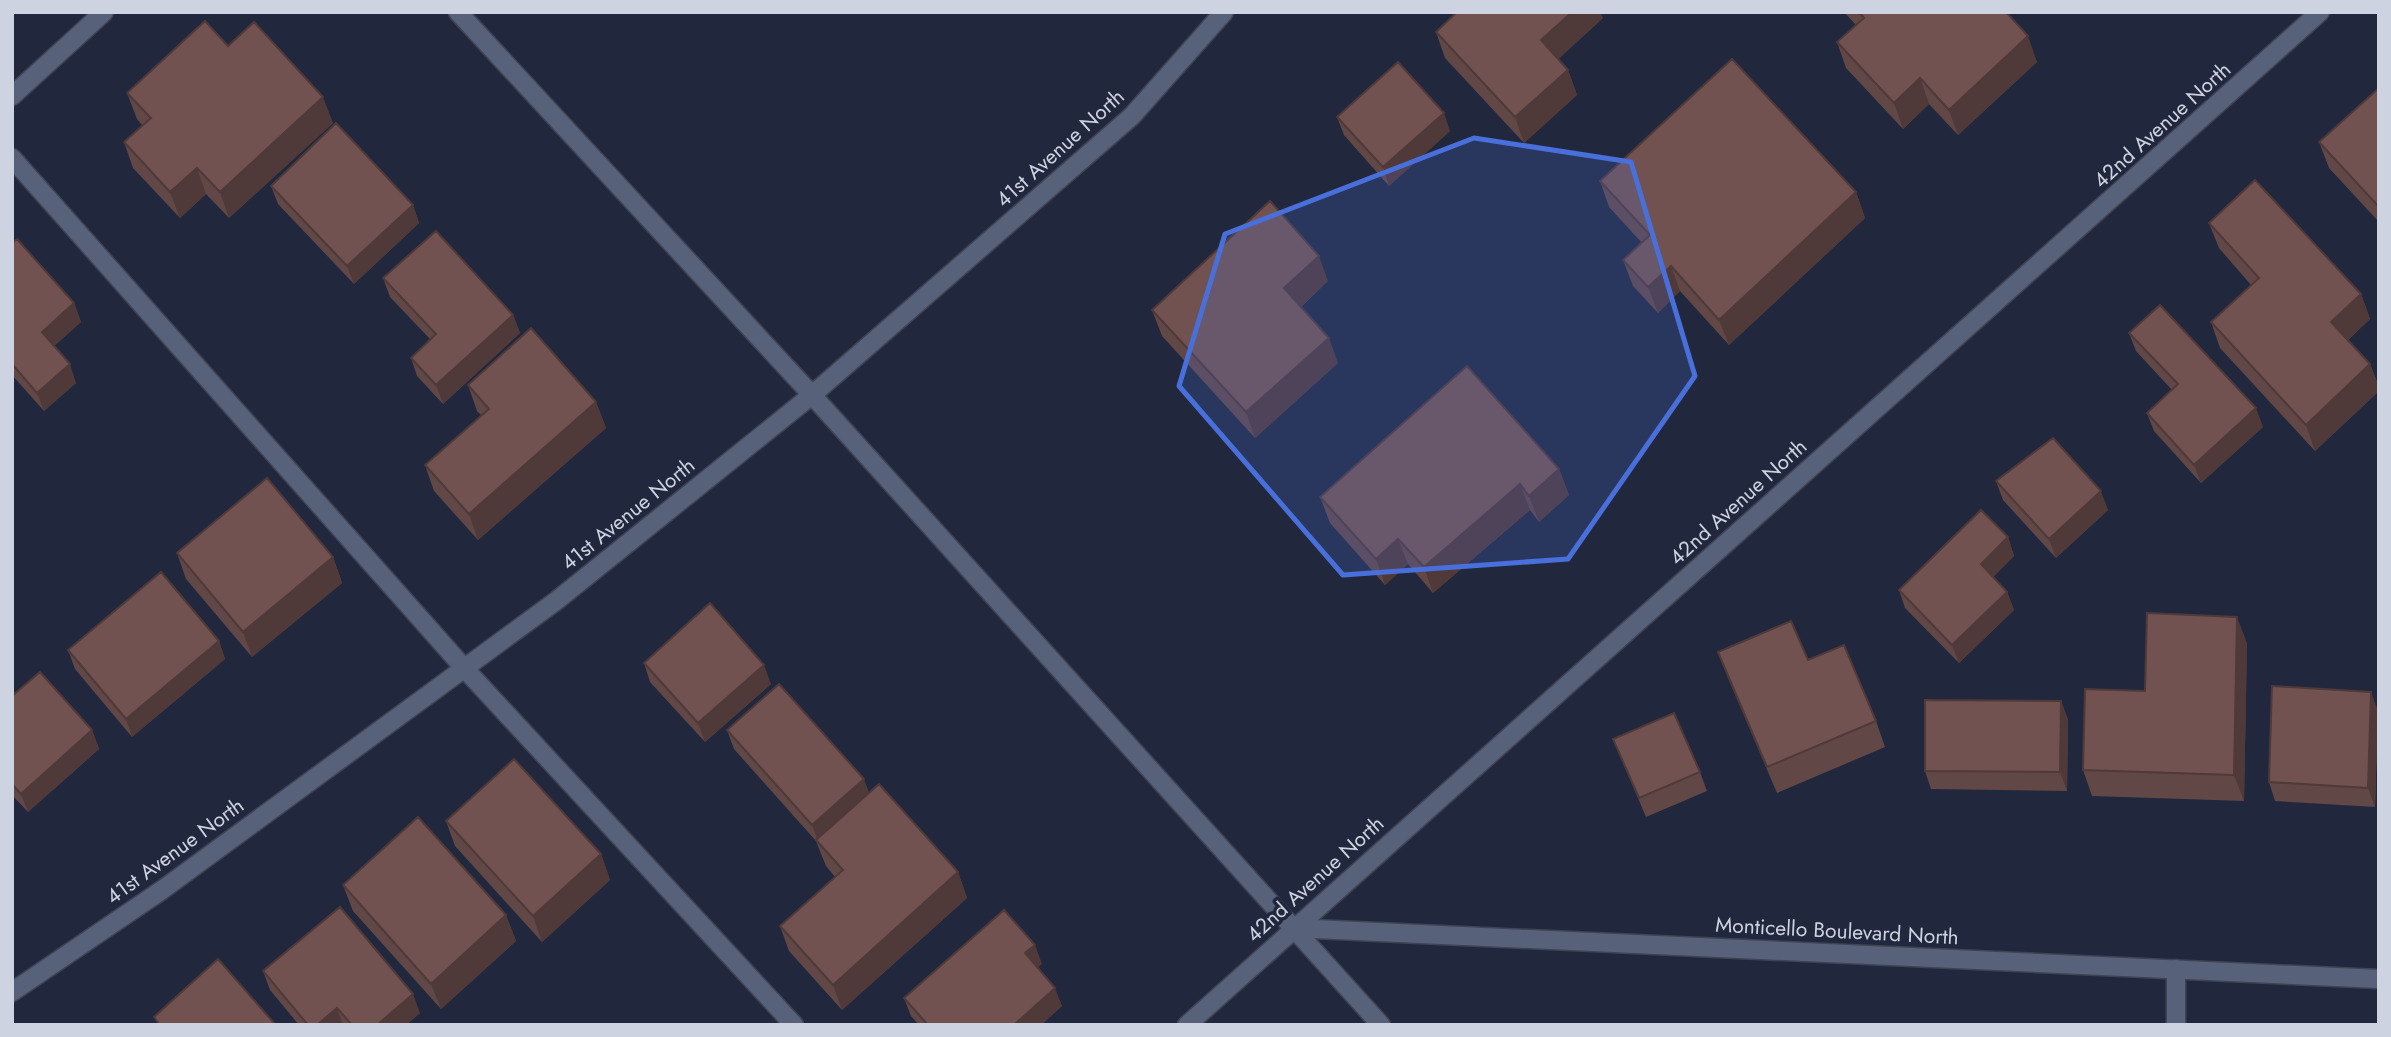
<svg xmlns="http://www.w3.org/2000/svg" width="2391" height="1037" font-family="Jost,sans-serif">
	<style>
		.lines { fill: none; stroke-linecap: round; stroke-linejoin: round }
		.lane-casing { stroke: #3e4355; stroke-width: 21 }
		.street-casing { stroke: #3e4355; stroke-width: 21 }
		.secondary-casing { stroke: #3e4355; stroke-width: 21 }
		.lane { stroke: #58617a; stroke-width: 18 }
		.street { stroke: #58617a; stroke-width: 18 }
		.secondary { stroke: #58617a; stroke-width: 18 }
		.wall { fill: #614746 }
		.shaded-wall { fill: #4f3939 }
		.building { fill: #715251; stroke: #4f3939; stroke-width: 2 }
		.marked { fill: #496fda; fill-opacity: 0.2; stroke: #496fda; stroke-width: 5; stroke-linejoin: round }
		.labels { text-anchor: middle; stroke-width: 7; stroke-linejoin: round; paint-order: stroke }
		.street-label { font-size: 21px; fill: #ced3e2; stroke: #21283e }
	</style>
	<rect width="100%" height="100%" fill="#21283e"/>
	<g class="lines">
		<defs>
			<path id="lane" d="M12 158 465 669 794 1025
				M2176 1025V969"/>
			<path id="street" d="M12 96 104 12
				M1293 928 2379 979
				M12 992 162 890 556 601 812 395 1132 116 1224 12
				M1187 1025 2320 12"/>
			<path id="secondary" d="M458 12 812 395 1381 1025"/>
		</defs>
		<use href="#lane" class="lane-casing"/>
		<use href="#street" class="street-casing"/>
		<use href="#secondary" class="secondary-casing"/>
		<use href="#lane" class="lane"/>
		<use href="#street" class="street"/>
		<use href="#secondary" class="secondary"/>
	</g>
	<path class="wall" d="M1844 12H2006L2037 62 1958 135 1929 104 1903 129 1846 68 1837 42 1856 25Z
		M1603 18 1558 59 1568 70 1577 95 1524 143 1445 58 1436 32Z
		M228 46 333 123 229 218 206 194 180 218 133 168 124 142 142 125 137 119 127 93Z
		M2379 88V222L2329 168 2319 142Z
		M1337 117 1450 131 1389 186 1344 135Z
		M1600 181 1856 192 1865 218 1729 345 1680 291 1658 313 1633 286 1623 260 1642 243 1609 207Z
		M271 186 413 205 419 223 354 284 278 204Z
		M2209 223 2361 294 2370 319 2348 340 2370 364 2379 387V391L2315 451 2220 348 2211 322 2251 285 2219 248Z
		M12 243 74 303 81 322 54 346 76 383 44 411 12 375Z
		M383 278 513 315 520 333 443 404 417 376 411 358 430 339 390 297Z
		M1328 281 1301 307 1338 363 1255 438 1162 336 1152 310Z
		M2129 333 2263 427 2201 483 2154 431 2147 413 2172 390 2136 351Z
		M468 385 596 402 606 428 478 540 434 491 425 465 482 416 477 411Z
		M1559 469 1569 495 1539 522 1530 510 1433 593 1408 564 1385 585 1330 523 1320 497Z
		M1996 481 2108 510 2056 558 2003 500Z
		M2008 537 2014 556 1993 577 2007 592 2014 610 1959 663 1905 608 1899 590Z
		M177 553 333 557 342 583 252 657 186 579Z
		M219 641 225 659 132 737 75 669 68 650Z
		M2247 643 2244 801 2092 796 2083 770 2145 691Z
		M1718 652 1808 660 1876 721 1885 747 1777 793 1728 678Z
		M644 663 771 684 705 742 650 682Z
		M12 696 92 730 99 749 28 812 12 795Z
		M2061 701 2068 720 2067 791 1931 789 1925 771Z
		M2378 711 2375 807 2275 801 2269 782Z
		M727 730 869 792 958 872 967 898 842 1010 789 951 780 926 835 877 826 866 816 841 734 749Z
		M1613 739 1700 772 1707 791 1646 817Z
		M446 821 601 854 610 880 542 942 455 846Z
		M343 885 506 915 516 941 441 1009 353 911Z
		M1042 964 1037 967 1062 1006 1041 1025H919L911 1016 904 998Z
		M263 971 420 1013 406 1025H299L270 990Z"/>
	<path class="shaded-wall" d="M1572 12H1600L1603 18 1551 66 1541 40Z
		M2028 36 2037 62 1958 135 1949 110Z
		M1568 70 1577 95 1524 143 1515 117Z
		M1920 78 1929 104 1903 129 1894 103Z
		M323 97 333 123 229 218 220 192Z
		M1444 113 1450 131 1389 186 1383 167Z
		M197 168 206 194 180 218 170 192Z
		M1856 192 1865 218 1729 345 1719 320Z
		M413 205 419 223 354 284 347 266Z
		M1319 256 1328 281 1293 314 1284 288Z
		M1671 266 1680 291 1658 313 1648 287Z
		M2361 294 2370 319 2340 347 2331 322Z
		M74 303 81 322 48 351 42 332Z
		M513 315 520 333 443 404 436 385Z
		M1329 338 1338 363 1255 438 1246 412Z
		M70 364 76 383 44 411 37 393Z
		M2370 364 2379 387V391L2315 451 2306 425Z
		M596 402 606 428 478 540 469 514Z
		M2256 408 2263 427 2201 483 2194 465Z
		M1559 469 1569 495 1539 522 1529 496Z
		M1520 484 1530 510 1433 593 1424 567Z
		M2101 491 2108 510 2056 558 2049 539Z
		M2008 537 2014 556 1987 583 1981 564Z
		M1398 539 1408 564 1385 585 1376 559Z
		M333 557 342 583 252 657 243 632Z
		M2007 592 2014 610 1959 663 1952 645Z
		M2237 617 2247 643 2244 801 2234 775Z
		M219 641 225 659 132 737 126 719Z
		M764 665 771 684 705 742 698 723Z
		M2371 692 2378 711 2375 807 2368 788Z
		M2061 701 2068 720 2067 791 2060 772Z
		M92 730 99 749 28 812 21 794Z
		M864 779 871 798 819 844 812 825Z
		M601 854 610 880 542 942 533 916Z
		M958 872 967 898 842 1010 833 985Z
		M506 915 516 941 441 1009 431 984Z
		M1035 945 1042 964 1032 972 1025 953Z
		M1055 988 1062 1006 1041 1025H1014Z
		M413 994 420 1013 406 1025H377Z
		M337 1008 343 1025H317Z"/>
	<path class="building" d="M1457 12H1572L1541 40 1568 70 1515 117 1436 32Z
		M1859 12H2006L2028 36 1949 110 1920 78 1894 103 1837 42 1864 18Z
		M205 21 228 46 254 22 323 97 220 192 197 168 170 192 124 142 151 118 127 93Z
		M1732 59 1856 192 1719 320 1671 266 1648 287 1623 260 1650 235 1600 181Z
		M1398 62 1444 113 1383 167 1337 117Z
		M2379 88V207L2319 142Z
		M336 123 413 205 347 266 271 186Z
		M2255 180 2361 294 2331 322 2370 364 2306 425 2211 322 2259 278 2209 223Z
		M1270 201 1319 256 1284 288 1329 338 1246 412 1152 310Z
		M436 231 513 315 436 385 411 358 436 334 383 278Z
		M17 239 74 303 42 332 70 364 37 393 12 364V243Z
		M2160 305 2256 408 2194 465 2147 413 2178 384 2129 333Z
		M531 328 596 402 469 514 425 465 489 409 468 385Z
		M1467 366 1559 469 1529 496 1520 484 1424 567 1398 539 1376 559 1320 497Z
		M2053 438 2101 491 2049 539 1996 481Z
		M267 478 333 557 243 632 177 553Z
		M1981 510 2008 537 1981 564 2007 592 1952 645 1899 590Z
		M161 572 219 641 126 719 68 650Z
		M710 603 764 665 698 723 644 663Z
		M2147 613 2237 617 2234 775 2083 770 2085 689 2145 691Z
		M1791 621 1808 660 1844 645 1876 721 1767 767 1718 652Z
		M40 672 92 730 21 794 12 784V696Z
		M779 684 864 779 812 825 727 730Z
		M2272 686 2371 692 2368 788 2269 782Z
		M1925 700 2061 701 2060 772 1925 771Z
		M1674 713 1700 772 1639 798 1613 739Z
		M514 759 601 854 533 916 446 821Z
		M879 784 958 872 833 985 780 926 843 870 816 840Z
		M418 817 506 915 431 984 343 885Z
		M340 907 413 994 377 1025H352L337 1008 317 1025H308L263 971Z
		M1004 910 1035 945 1025 953 1055 988 1014 1025H928L904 998Z
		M218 959 274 1023 271 1025H160L154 1017Z"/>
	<path class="marked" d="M1474 138 1631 162 1695 376 1568 559 1343 575 1179 386 1225 234Z"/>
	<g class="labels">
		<g class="street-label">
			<text transform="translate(2162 125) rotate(-42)" y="7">42nd Avenue North</text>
			<text transform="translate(1060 148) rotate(-42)" y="7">41st Avenue North</text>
			<text transform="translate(1738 502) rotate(-42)" y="7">42nd Avenue North</text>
			<text transform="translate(628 514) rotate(-39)" y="7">41st Avenue North</text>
			<text transform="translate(175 851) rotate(-36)" y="7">41st Avenue North</text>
			<text transform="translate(1315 879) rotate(-42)" y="7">42nd Avenue North</text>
			<text transform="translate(1837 931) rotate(3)" y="7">Monticello Boulevard North</text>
		</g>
	</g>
	<rect width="2391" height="1037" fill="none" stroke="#ced3e2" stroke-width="28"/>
</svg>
